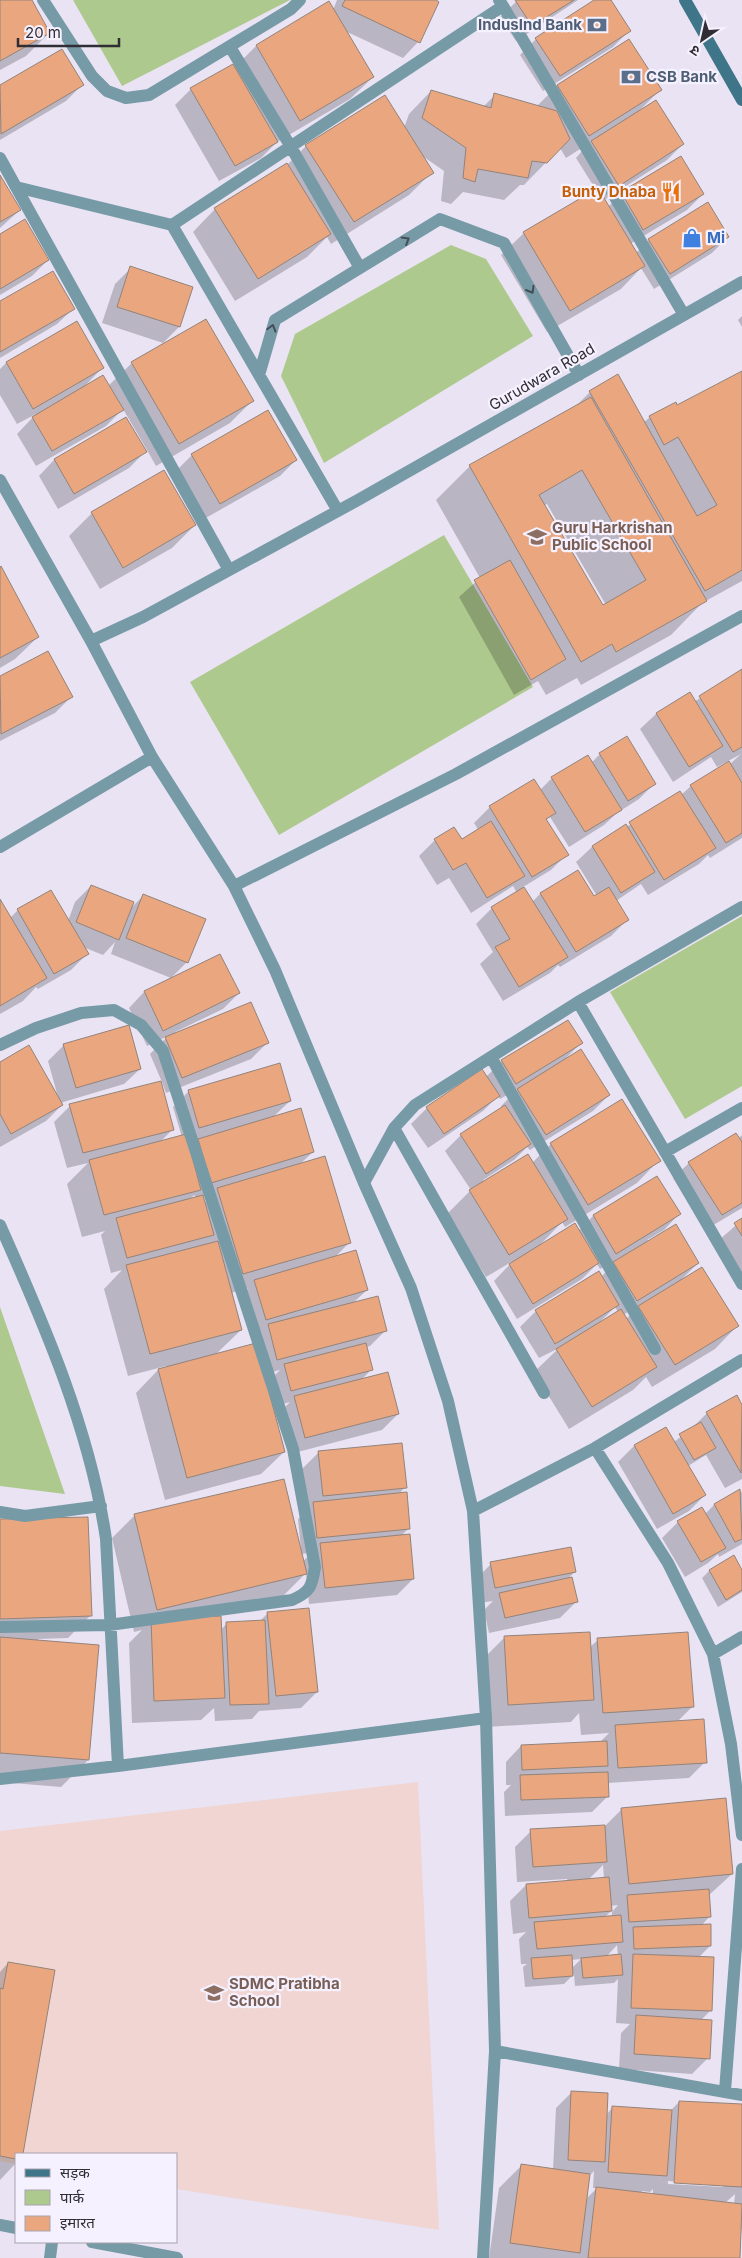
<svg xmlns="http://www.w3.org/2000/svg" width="742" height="2258" font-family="Inter,'Noto Sans Devanagari',sans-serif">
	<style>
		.education { fill: #f0d5d3 }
		.green { fill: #aec98d }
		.shadow { fill: #0003; fill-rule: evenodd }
		.building { fill: #eaa77f; stroke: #93837a; fill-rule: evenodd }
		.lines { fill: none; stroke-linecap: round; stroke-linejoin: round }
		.minor { stroke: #779aa7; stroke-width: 12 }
		.secondary { stroke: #3e7588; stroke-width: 12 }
		.oneway { stroke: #454e56 }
		.labels { text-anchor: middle; stroke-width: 4.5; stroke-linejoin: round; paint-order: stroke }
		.service-label { font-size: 15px; font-weight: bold; fill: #4e5e75; stroke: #f6f1fe; text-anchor: end }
		.food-label { font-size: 15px; font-weight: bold; fill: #c56008; stroke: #f6f1fe; text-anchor: end }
		.shop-label { font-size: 15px; font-weight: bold; fill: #366cbe; stroke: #f6f1fe; text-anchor: start }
		.street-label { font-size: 15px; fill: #302e34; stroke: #f6f1fe }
		.education-label { font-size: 15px; font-weight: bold; fill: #785e54; stroke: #f6f1fe; text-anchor: start }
	</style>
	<rect width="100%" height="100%" fill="#e9e3f4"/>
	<path class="education" d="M418 1782 439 2230 176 2189V2154H16V2164L0 2161V1831Z"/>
	<path class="green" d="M73 0H290L122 86Z
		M451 245 486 259 533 336 324 463 281 376 295 334Z
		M444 535 533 687 279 835 190 682Z
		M742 916V1086L685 1119 610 992Z
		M0 1307 65 1494 0 1486Z"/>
	<path class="shadow" d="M0 0H30L49 33 26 56 0 70Z
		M337 0H433L418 42 403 58 345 31 373 77 350 99 277 142 261 158 219 181 175 105 191 89 234 68 256 46 333 10Z
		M518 0H578L516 41 500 17Z
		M596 0H609L629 31 613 47 543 91 520 55 536 39Z
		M629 41 660 90 639 111 683 144 667 160 604 200 608 207 622 193 703 194 687 210 630 244 636 253 649 240 728 237 712 253 654 289 641 268 621 289 547 332 501 255 524 233 596 190 576 158 588 144 566 158 560 148 524 185H520L504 200 463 192 451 204 441 201 444 171 421 155 432 172 409 195 331 244 327 237 307 257 235 301 193 232 215 209 287 165 306 146 404 128 409 114 431 91 483 107 495 95 537 106 557 86Z
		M61 50 82 85 66 101 0 140V87Z
		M0 176 20 210 0 228Z
		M0 235 48 260 32 276 0 295Z
		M131 268 191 287 179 327 163 343 102 323 115 284Z
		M0 303 73 309 57 324 0 358Z
		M742 316V327L738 320Z
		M6 363 102 368 83 388 108 386 132 363 253 400 230 423 156 466 147 450 129 468 58 509 39 476 54 460 126 419 145 451 147 450 123 409 106 426 36 466 17 434 36 414 17 424 0 395V369Z
		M742 372V581L702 603 671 635 581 685 577 678 546 695 538 681 514 695 459 597 480 578 436 500 470 466 574 408 590 392 618 376 643 423 650 417 677 407ZM547 504 606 605 603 607 543 506Z
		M192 455 296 460 280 476 204 519 176 471Z
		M92 513 195 525 172 548 100 589 69 536Z
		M0 568 38 637 15 659 0 668Z
		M48 653 71 697 55 713 0 741V677Z
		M742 671V838L710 858 708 855 699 864 648 895 641 884 616 901 627 920 611 936 560 967 558 965 550 973 503 1001 480 964 493 952 476 924 492 908 517 893 513 886 471 913 449 878 437 885 419 856 435 840 461 841 479 831 474 823 490 807 534 780 540 790 552 778 588 757 591 763 600 754 655 783 639 799 617 813 604 825 569 847 550 817 546 820 567 854 551 870 523 887 532 902 540 894 578 872 594 897 597 896 576 862 592 847 681 795 691 786 729 765 741 754 717 767 711 757 673 782 640 729 656 714 690 694 694 702Z
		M91 886 131 908 143 896 187 962 171 978 111 954 115 942 103 955 83 947 87 954 71 970 38 989 36 987 23 1001 0 1014V901L10 918 18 910 51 892 68 921 75 902Z
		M144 992 239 993 223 1009 175 1032 176 1034 267 1043 251 1059 166 1093 162 1082 160 1083 173 1129 159 1143 182 1137 173 1107 189 1091 290 1101 273 1117 313 1152 299 1165 350 1242 334 1258 367 1290 353 1303 386 1330 370 1346 366 1347 372 1369 361 1380 398 1414 382 1430 290 1454 279 1413 290 1402 276 1406 269 1381 280 1370 263 1374 284 1452 261 1474 165 1500 136 1393 158 1370 166 1368V1366L128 1376 104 1289 122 1270 111 1273 101 1235 105 1231 82 1237 67 1184 88 1163 67 1168 54 1122 70 1106 162 1082 150 1054 168 1036 147 1046 129 1008ZM215 1192 204 1203 202 1196ZM194 1195 196 1198 189 1200ZM248 1288 239 1297 250 1335 262 1332 252 1341 253 1345 215 1355 241 1330 231 1293Z
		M581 1043 565 1059 609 1095 593 1111 530 1150 527 1147 514 1160 483 1180 484 1182 532 1163 551 1144 659 1160 637 1183 565 1227 562 1222 540 1245 578 1231 593 1216 657 1178 679 1214 664 1230 647 1240 698 1263 680 1281 737 1326 715 1349 652 1387 646 1377 633 1390 569 1429 534 1372 559 1348 539 1358 520 1327 536 1311 601 1277 618 1259 600 1269 597 1264 582 1279 517 1319 494 1281 513 1261 486 1277 447 1214 471 1190 445 1151 461 1135 503 1108 501 1106 519 1088 500 1099 498 1096 483 1111 428 1148 411 1124 427 1108 486 1077 502 1061ZM640 1305H641L626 1319 623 1315ZM615 1307 618 1312 600 1322Z
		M64 1045 140 1069 124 1084 60 1103 62 1105 46 1121 0 1147V1064L58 1097 48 1061Z
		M742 1135V1208L705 1230 673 1178 689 1163 738 1139Z
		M742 1220V1277L719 1240Z
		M736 1397 742 1407V1479L725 1488 706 1455 688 1466 705 1495 689 1511 657 1529 618 1462 634 1446 666 1428 674 1442 692 1428 707 1413Z
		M401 1444 405 1487 398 1495 409 1528 401 1536 413 1579 397 1595 309 1604 306 1573 283 1596 195 1617 221 1630 227 1623 259 1622 268 1613 317 1692 301 1708 259 1711 252 1719 215 1721 214 1708 201 1720 132 1723 129 1643 142 1630 134 1632 112 1538 134 1516 301 1549 298 1519 307 1510 302 1469 318 1453ZM312 1553 302 1562 300 1554Z
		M740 1490 742 1493V1544L719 1557 718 1554 708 1563 685 1577 662 1538 678 1522 705 1514 714 1505Z
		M0 1520 90 1616 68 1638 38 1639 88 1760 61 1787 0 1782Z
		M491 1564 575 1572 567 1579 576 1602 560 1618 489 1633 484 1610 493 1601 479 1603 475 1580Z
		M709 1571 742 1572V1592L718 1607 702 1578Z
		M505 1637 590 1647 598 1640 693 1706 677 1722 705 1762 689 1778 607 1783 608 1796 592 1812 505 1816 504 1792 511 1785H506V1762L521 1746 600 1742 609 1733 581 1735 579 1713 571 1722 486 1727 482 1660Z
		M622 1809 732 1874 708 1896 710 1916 701 1926 710 1946 698 1958 711 2010 700 2021 708 2058 692 2074 619 2069 621 2033 630 2024 616 2023 618 1979 614 1983 575 1986 574 1974 564 1984 525 1987 523 1967 527 1964H521L519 1939 526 1932 513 1934 510 1901 526 1885 568 1882 567 1879 517 1882 515 1847 531 1831 605 1826ZM603 1865 604 1879 588 1880ZM618 1905 612 1912V1917L604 1918 611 1911 610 1906ZM617 1945 618 1956 606 1957ZM581 1959 571 1969V1960Z
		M8 1963 53 1971 21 2154H16V2163L0 2180V1972Z
		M572 2092 606 2115 613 2107 670 2111 679 2102 742 2106V2227L738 2258H489L499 2188 521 2166 553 2170 556 2108ZM594 2171 593 2188H597L586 2199 589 2176ZM668 2181 723 2185V2187L668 2184ZM653 2189V2195L642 2193V2191L650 2192ZM735 2194 734 2204 725 2203Z"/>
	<path class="building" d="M0 0H32L50 33 0 61Z
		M345 0H436L439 2 420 43 342 6Z
		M515 0H574L532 26Z
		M594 0H611L631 31 560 76 535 38Z
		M329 1 374 77 300 121 256 45Z
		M629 39 662 90 589 136 557 85Z
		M62 49 84 85 1 134 0 85Z
		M233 64 278 142 235 166 190 88Z
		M431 90 491 108 494 93 557 111 570 139 547 163 532 161 528 178 478 169 475 182 463 178 466 148 422 118Z
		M385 95 434 173 354 222 305 145Z
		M656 100 684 144 619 186 591 141Z
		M681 156 704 194 643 230 621 192Z
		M287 163 331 234 258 279 214 208Z
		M0 175 21 210 0 222Z
		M598 188 645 266 570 311 523 232Z
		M708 202 729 237 670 274 648 239Z
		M25 219 49 260 0 289V234Z
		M130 266 193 287 180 327 117 307Z
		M53 271 75 309 0 352V301Z
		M206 319 254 401 179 444 131 362Z
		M77 321 104 368 33 409 6 362Z
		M742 371V570L705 591 589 391 618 374 697 516 717 505 678 437 664 445 649 416 676 402 677 405Z
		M103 375 124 410 52 451 32 417Z
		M591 397 707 601 616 652 612 644 581 662 469 465ZM582 470 646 580 603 605 539 495Z
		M268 410 297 460 220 504 191 454Z
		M126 417 147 452 74 494 54 459Z
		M164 470 196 525 123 568 91 512Z
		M510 560 566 659 531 680 474 580Z
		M1 566 39 637 0 658V567Z
		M48 651 73 697 1 734 0 676Z
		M742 669V747L733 752 699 696Z
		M690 692 723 746 689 767 656 713Z
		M627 736 656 784 628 801 599 753Z
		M588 755 622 810 585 832 551 777Z
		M729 761 742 783V833L726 843 690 785Z
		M534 779 556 813 546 819 569 855 532 877 489 806Z
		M680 791 716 848 664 880 629 822Z
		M491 821 525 876 487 898 466 863 453 870 434 839 454 827 462 839Z
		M626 824 655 872 621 893 592 846Z
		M578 870 594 896 609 887 629 920 576 952 540 893Z
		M91 885 134 902 119 940 76 922Z
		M524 887 568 957 519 987 495 947 510 939 491 907Z
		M51 890 89 954 54 974 17 909Z
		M143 894 206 919 188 963 126 938Z
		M0 899 47 978 0 1006Z
		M220 954 240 993 163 1031 144 991Z
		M251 1002 269 1043 182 1078 165 1037Z
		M568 1020 583 1043 516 1084 501 1060Z
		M129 1025 141 1069 76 1088 63 1044Z
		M29 1045 63 1105 11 1134 0 1114V1062Z
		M581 1049 610 1095 546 1135 517 1089Z
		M280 1063 291 1101 199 1128 188 1090Z
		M482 1069 500 1096 444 1134 426 1107Z
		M161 1081 174 1130 83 1153 69 1104Z
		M622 1099 661 1161 588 1205 550 1143Z
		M505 1105 531 1144 486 1174 460 1134Z
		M301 1108 314 1152 211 1183 198 1139Z
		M736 1133 742 1142V1203L722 1215 688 1162Z
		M186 1134 201 1190 104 1215 89 1160Z
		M528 1154 568 1219 509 1255 469 1190Z
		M325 1156 351 1243 243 1274 217 1188Z
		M657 1176 681 1214 616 1254 593 1215Z
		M203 1195 214 1235 127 1258 116 1218Z
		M742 1218V1236L734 1223Z
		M575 1223 599 1263 533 1304 509 1264Z
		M676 1224 699 1263 637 1301 613 1262Z
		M218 1241 242 1330 150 1354 126 1265Z
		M356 1250 368 1290 266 1320 254 1280Z
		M702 1267 739 1326 675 1365 638 1306Z
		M599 1271 619 1305 555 1344 535 1310Z
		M378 1296 387 1331 277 1360 268 1324Z
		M621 1309 657 1367 592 1407 556 1349Z
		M256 1343 285 1452 187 1478 158 1369Z
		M366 1343 373 1370 291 1391 284 1364Z
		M388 1372 399 1414 305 1438 294 1396Z
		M737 1395 742 1405 741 1473 706 1412Z
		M701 1422 716 1448 694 1460 679 1434Z
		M666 1427 706 1495 673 1514 634 1445Z
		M402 1443 407 1488 323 1496 318 1451Z
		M284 1479 307 1574 157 1610 134 1514Z
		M740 1489 742 1539 735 1542 714 1504Z
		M407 1492 410 1529 317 1538 313 1502Z
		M702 1507 726 1548 701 1562 677 1521Z
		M88 1517 92 1616 0 1619V1519Z
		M410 1534 414 1579 325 1588 320 1543Z
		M571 1547 576 1572 495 1588 490 1562Z
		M734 1555 742 1570V1590L726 1600 709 1570Z
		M572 1577 578 1602 505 1618 499 1593Z
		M309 1608 318 1692 276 1696 267 1612Z
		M221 1616 225 1698 154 1701 151 1619Z
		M265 1620 269 1704 230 1705 226 1622Z
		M590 1632 594 1700 508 1705 504 1636Z
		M688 1632 694 1707 603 1713 597 1638Z
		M0 1637 99 1645 89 1760 0 1753Z
		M704 1719 707 1763 618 1768 615 1725Z
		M607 1741 608 1766 522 1770 521 1745Z
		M608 1772 609 1797 521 1800 520 1775Z
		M726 1798 733 1874 629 1884 621 1808Z
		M605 1825 607 1862 533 1867 530 1829Z
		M609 1877 612 1911 529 1918 526 1884Z
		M709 1889 711 1917 629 1922 627 1895Z
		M621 1915 623 1942 537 1949 534 1922Z
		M711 1924V1946L634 1949 633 1927Z
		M621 1954 623 1975 583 1978 581 1958Z
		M633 1954 714 1957 712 2011 631 2008Z
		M572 1955 573 1976 533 1979 531 1958Z
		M8 1962 55 1970 23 2154H16V2159L0 2156V1988L3 1989Z
		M636 2015 712 2020 710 2059 634 2054Z
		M571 2091 608 2093 605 2162 568 2160Z
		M679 2101 742 2104V2187L674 2183Z
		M612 2106 672 2110 667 2176 608 2172Z
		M521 2164 590 2174 580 2253 510 2243Z
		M596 2187 742 2204 740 2258H588Z"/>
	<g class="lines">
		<path class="minor" d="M43 0 92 76 107 91 126 98 149 95 291 9 300 0
			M503 6 684 315
			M230 47 291 147 360 268
			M0 158 16 187 172 225 503 6 499 0
			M16 187 229 570
			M172 225 338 511
			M259 375 275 320 440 219 504 243 579 375
			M0 480 91 641 152 757 234 886 275 970 364 1183 411 1288 448 1401 473 1511 486 1718 495 2051 483 2258
			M91 641 143 617 358 500 742 282
			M0 847 152 757
			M234 886 456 774 742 616
			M742 907 578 1002 742 1284
			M0 1045 36 1028 81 1013 114 1010 141 1025 163 1051 293 1449 315 1567C312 1587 310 1592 292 1600L109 1625 0 1627
			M491 1057 655 1349
			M394 1128 544 1393
			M665 1152 742 1108
			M364 1183 394 1128 415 1105 578 1002
			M0 1225C45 1326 90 1430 106 1539L118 1766
			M595 1448 668 1563 713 1654 731 1744 742 1835
			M473 1511 595 1448 742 1360
			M0 1512 25 1516 101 1506
			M713 1654 742 1637
			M0 1779 118 1766 486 1718
			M495 2051 742 2095
			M725 2091 742 1869
			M0 2225 16 2228
			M92 2242 177 2258
			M50 2258 52 2242"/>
		<path class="secondary" d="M685 0 742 100"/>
	</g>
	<defs><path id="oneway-chevron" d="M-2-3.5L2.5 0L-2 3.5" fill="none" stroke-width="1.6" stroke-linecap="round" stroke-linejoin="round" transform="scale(1.25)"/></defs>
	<g class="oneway">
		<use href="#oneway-chevron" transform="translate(406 240) rotate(-31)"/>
		<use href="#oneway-chevron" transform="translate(531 290) rotate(60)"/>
		<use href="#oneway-chevron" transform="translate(272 328) rotate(-74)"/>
	</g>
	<defs>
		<symbol id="bank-bare" viewBox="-9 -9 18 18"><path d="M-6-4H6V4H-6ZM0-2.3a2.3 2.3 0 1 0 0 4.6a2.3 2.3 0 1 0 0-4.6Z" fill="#5c6f8a" stroke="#f6f1fe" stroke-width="2.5" paint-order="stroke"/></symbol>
		<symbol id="restaurant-bare" viewBox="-9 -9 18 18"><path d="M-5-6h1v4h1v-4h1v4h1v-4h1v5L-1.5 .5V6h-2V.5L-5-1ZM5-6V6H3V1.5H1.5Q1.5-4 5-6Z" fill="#e8710a" stroke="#f6f1fe" stroke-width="2.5" paint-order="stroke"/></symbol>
		<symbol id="shop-bare" viewBox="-9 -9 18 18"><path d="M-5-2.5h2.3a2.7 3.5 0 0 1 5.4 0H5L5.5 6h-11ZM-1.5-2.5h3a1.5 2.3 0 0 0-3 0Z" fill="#3f7fe0" stroke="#f6f1fe" stroke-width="2.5" paint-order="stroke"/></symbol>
		<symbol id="school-bare" viewBox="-9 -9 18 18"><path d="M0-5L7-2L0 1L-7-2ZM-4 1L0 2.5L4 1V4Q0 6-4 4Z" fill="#8d6e63" stroke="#f6f1fe" stroke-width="2.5" paint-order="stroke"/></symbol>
	</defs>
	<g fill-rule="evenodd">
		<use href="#bank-bare" x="583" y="11" width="28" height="28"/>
		<use href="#bank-bare" x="617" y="63" width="28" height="28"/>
		<use href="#restaurant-bare" x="657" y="178" width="28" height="28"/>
		<use href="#shop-bare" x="678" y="224" width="28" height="28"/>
		<use href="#school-bare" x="523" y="523" width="28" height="28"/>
		<use href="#school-bare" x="200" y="1979" width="28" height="28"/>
	</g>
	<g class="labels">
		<g class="service-label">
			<text x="582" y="30">IndusInd Bank</text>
			<text x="646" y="82" text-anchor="start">CSB Bank</text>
		</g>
		<g class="food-label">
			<text x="656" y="197">Bunty Dhaba</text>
		</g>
		<g class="shop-label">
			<text x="707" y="243">Mi</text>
		</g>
		<g class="street-label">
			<text transform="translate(542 377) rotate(-30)" y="5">Gurudwara Road</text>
		</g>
		<g class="education-label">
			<text x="552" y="533">Guru Harkrishan<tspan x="552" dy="17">Public School</tspan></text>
			<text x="229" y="1989">SDMC Pratibha<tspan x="229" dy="17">School</tspan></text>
		</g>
	</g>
	<rect x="15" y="2153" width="162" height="90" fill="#f6f1fe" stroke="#a7a3ad"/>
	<rect x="25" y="2169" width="25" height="8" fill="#3e7588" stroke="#a7a3ad"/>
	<text x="60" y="2178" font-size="15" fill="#302e34">सड़क</text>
	<rect x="25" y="2190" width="25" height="15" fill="#aec98d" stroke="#a7a3ad"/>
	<text x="60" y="2203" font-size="15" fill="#302e34">पार्क</text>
	<rect x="25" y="2216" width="25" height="15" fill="#eaa77f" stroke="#a7a3ad"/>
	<text x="60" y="2228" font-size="15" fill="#302e34">इमारत</text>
	<g transform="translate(702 40) rotate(214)" stroke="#f6f1fe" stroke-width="4" paint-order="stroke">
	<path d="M0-4L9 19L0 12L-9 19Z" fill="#302e34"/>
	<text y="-8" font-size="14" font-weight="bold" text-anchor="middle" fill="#302e34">उ</text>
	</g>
	<path d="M18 38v8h101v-8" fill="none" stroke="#302e34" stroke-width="2.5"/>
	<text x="25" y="38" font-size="15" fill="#302e34" stroke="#f6f1fe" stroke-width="4" paint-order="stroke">20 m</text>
</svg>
